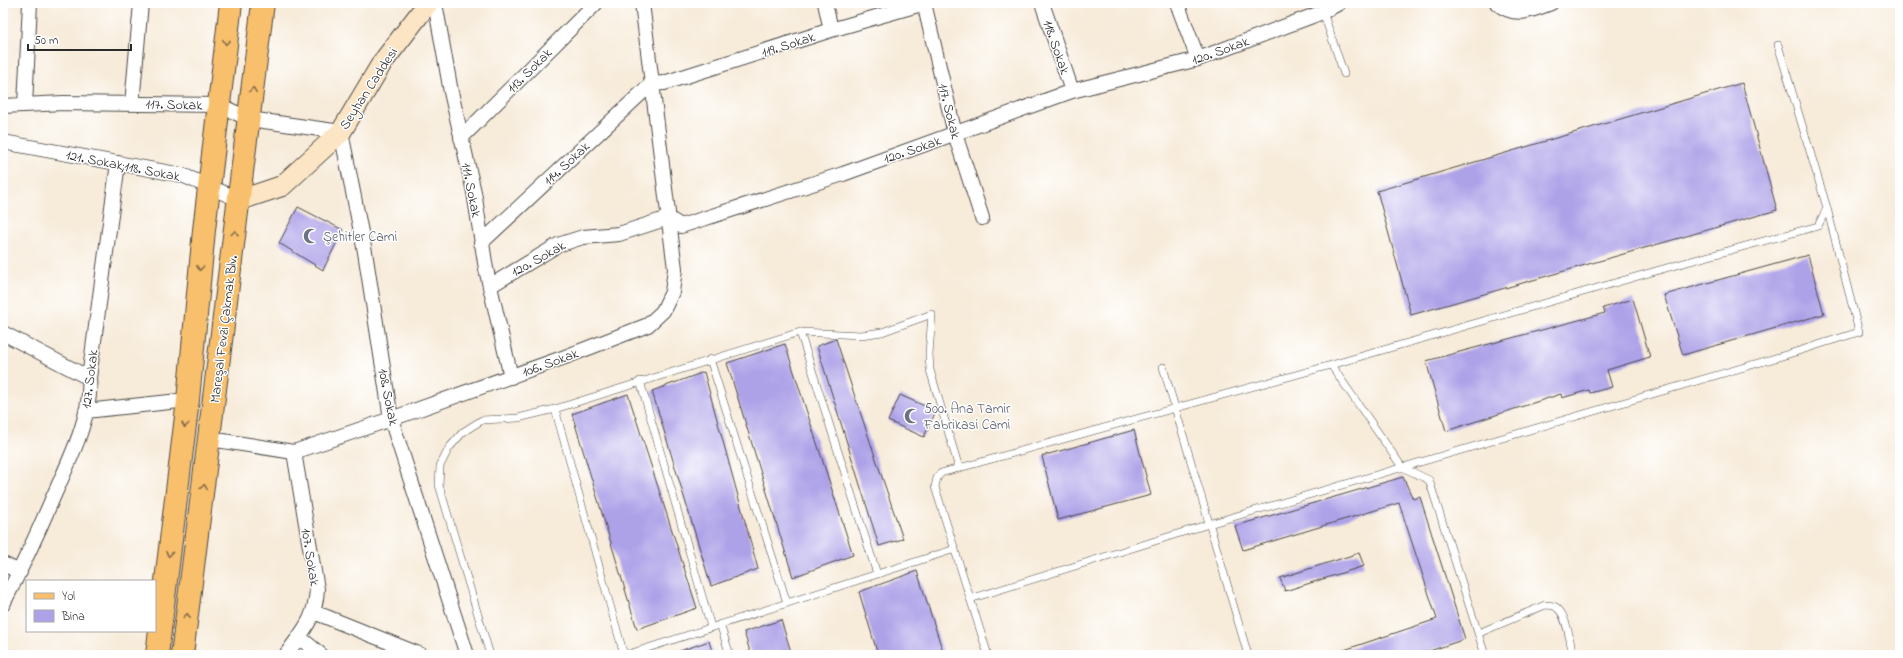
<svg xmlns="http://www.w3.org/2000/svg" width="1903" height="658" font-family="'Indie Flower',sans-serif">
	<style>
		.building { fill: #ada1e8 }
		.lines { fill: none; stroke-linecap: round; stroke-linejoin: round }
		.service-casing { stroke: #4a4845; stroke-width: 8 }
		.minor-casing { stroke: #4a4845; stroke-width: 16 }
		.secondary-casing { stroke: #4a4845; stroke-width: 22 }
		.primary-casing { stroke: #4a4845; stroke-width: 24 }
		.service { stroke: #fff; stroke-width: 7 }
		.minor { stroke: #fff; stroke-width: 14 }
		.secondary { stroke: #fce5c4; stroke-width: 20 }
		.primary { stroke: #f8bf6c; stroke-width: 22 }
		.oneway { stroke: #876e48 }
		.labels { text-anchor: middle; stroke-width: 3; stroke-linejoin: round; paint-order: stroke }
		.street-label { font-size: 14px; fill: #2b2b2b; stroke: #fff }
		.worship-label { font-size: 14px; fill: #5b616d; stroke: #fff; text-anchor: start }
	</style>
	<rect width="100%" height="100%" fill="#fff"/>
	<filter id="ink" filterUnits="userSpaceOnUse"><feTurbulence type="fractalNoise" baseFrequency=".025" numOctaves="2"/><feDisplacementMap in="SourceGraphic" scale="8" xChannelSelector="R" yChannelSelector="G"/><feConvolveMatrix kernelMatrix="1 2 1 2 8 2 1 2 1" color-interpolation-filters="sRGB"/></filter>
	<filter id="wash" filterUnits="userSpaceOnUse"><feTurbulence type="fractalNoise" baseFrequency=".012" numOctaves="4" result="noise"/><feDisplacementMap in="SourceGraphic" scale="16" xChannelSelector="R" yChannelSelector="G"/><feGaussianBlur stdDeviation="0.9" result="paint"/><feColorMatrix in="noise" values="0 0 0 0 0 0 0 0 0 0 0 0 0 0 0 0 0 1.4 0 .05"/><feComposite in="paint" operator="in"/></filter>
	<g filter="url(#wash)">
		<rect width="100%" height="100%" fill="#f7ebd9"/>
		<g id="blocks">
			<path class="building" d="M1742 83 1777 210 1411 315 1377 191Z
				M298 207 343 230 323 270 279 243Z
				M1808 255 1824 314 1683 355 1664 295Z
				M1633 299 1650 357 1607 370 1612 387 1590 393 1589 390 1562 398 1561 394 1446 431 1426 361 1605 313 1603 308Z
				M836 339 855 397 903 539 879 546 817 346Z
				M785 344 853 555 793 577 727 363Z
				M704 372 758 569 711 586 652 391Z
				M628 394 697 608 637 629 572 414Z
				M900 395 936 411 924 437 888 421Z
				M1134 430 1151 495 1058 520 1042 456Z
				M1403 477 1413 499 1420 497 1465 639 1418 655H1335V653L1437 619 1399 503 1243 550 1235 526Z
				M1359 553 1364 566 1285 591 1280 578Z
				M917 571 944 655H878L859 592Z
				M781 620 792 655H751L744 632Z
				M709 641 713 655H675L674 653Z"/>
		</g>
	</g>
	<g filter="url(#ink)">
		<use href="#blocks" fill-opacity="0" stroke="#4a4845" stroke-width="1"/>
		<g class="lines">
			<defs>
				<path id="service" d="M1323 12 1344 74
					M800 332 877 574
					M710 359 787 603
					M1331 365 1680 264 1818 226 1827 208 1778 45
					M1163 367 1248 655
					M640 381 711 627
					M970 599 1209 524 1792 353 1859 332 1827 208
					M720 624 730 655
					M1479 633 1545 605C1549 605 1554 605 1557 608 1567 615 1570 643 1573 655
					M490 655 439 485 440 466 449 448 463 432 482 420 518 418 555 409
					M624 655 555 409 800 332 861 335 882 332 932 314 929 354 930 370 959 468
					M626 655 955 549
					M988 655 935 487 937 478 941 473 1331 365 1402 467 1429 480 1485 655"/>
				<path id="minor" d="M435 3 451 92 474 192 486 269 511 377
					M825 3 831 30
					M924 3 955 134 982 218
					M1042 3 1072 91
					M1177 3 1198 59
					M1497 3C1515 18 1531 11 1551 3
					M651 84 664 83 831 30 925 3
					M132 104 141 3
					M25 105 30 3
					M3 106 63 103 219 105 249 119 341 132 365 252 391 419 467 655
					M461 138 596 3
					M3 142 182 175 240 200
					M481 243 651 84
					M490 286 558 245 583 237 619 234 668 218 681 226 843 174 1072 91 1198 59 1323 12 1339 3
					M3 333 89 378
					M86 411 188 400
					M210 439 294 452 391 419 565 357 648 325 663 311 672 292 675 269 642 3
					M3 564 20 572
					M3 604C20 571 36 537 51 502 66 467 93 417 89 378L118 163
					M314 612 421 655
					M299 637 321 655
					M286 655C303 630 315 621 317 589L294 452"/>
				<path id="secondary" d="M240 200 282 186 341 132 382 63 428 3"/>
				<path id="primary" d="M157 655 188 400 204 230 231 3
					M182 655 263 3"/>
			</defs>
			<use href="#service" class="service-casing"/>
			<use href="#minor" class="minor-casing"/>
			<use href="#secondary" class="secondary-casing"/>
			<use href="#primary" class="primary-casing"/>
			<use href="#service" class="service"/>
			<use href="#minor" class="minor"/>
			<use href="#secondary" class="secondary"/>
			<use href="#primary" class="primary"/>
		</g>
		<defs><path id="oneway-chevron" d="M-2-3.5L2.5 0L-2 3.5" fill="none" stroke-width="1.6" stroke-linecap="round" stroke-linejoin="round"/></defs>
		<g class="oneway">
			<use href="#oneway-chevron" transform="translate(226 42) rotate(97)"/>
			<use href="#oneway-chevron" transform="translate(253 90) rotate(-83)"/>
			<use href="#oneway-chevron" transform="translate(235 233) rotate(-83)"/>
			<use href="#oneway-chevron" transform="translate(200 268) rotate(95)"/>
			<use href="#oneway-chevron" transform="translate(185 425) rotate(97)"/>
			<use href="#oneway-chevron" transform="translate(204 487) rotate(-83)"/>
			<use href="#oneway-chevron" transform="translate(169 554) rotate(97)"/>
			<use href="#oneway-chevron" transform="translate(187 616) rotate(-83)"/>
		</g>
	</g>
	<defs>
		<symbol id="mosque-bare" viewBox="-9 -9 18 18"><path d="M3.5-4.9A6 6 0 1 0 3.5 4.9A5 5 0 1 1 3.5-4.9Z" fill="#6b7280" stroke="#fff" stroke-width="2.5" paint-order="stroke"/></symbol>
	</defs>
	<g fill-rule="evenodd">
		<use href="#mosque-bare" x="300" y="225" width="22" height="22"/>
		<use href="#mosque-bare" x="901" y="405" width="22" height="22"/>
	</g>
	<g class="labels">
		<g class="street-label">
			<text transform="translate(788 44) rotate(-18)" y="5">119. Sokak</text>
			<text transform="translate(1057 47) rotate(71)" y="5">118. Sokak</text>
			<text transform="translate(1220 50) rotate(-20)" y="5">120. Sokak</text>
			<text transform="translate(529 70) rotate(-45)" y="5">113. Sokak</text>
			<text transform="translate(368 88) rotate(-57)" y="5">Seyhan Caddesi</text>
			<text transform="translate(174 104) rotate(1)" y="5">117. Sokak</text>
			<text transform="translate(950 111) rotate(76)" y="5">117. Sokak</text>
			<text transform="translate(912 149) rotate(-19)" y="5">120. Sokak</text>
			<text transform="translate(566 163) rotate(-43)" y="5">114. Sokak</text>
			<text transform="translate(123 165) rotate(11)" y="5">121. Sokak;118. Sokak</text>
			<text transform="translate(472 190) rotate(79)" y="5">111. Sokak</text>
			<text transform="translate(538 258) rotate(-29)" y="5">120. Sokak</text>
			<text transform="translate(223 329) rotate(-83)" y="5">Mareşal Fevzi Çakmak Blv.</text>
			<text transform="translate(550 362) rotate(-20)" y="5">106. Sokak</text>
			<text transform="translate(89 379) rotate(-83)" y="5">127. Sokak</text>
			<text transform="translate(389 397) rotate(79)" y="5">108. Sokak</text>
			<text transform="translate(311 557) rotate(81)" y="5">107. Sokak</text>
		</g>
		<g class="worship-label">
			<text x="323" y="241">Şehitler Cami</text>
			<text x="924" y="413">500. Ana Tamir<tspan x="924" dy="16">Fabrikasi Cami</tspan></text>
		</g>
	</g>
	<rect width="1903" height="658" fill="none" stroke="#fff" stroke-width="16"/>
	<rect x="26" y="580" width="130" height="52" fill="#ffffff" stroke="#aaaaaa"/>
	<rect x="34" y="593" width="20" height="6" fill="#f8bf6c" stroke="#aaaaaa"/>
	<text x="62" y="600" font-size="12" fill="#2b2b2b">Yol</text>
	<rect x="34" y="610" width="20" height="12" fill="#ada1e8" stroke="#aaaaaa"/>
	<text x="62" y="620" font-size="12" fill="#2b2b2b">Bina</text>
	<path d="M28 44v6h103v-6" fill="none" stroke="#2b2b2b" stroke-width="2"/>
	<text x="34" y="44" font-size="12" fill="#2b2b2b" stroke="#ffffff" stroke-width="3" paint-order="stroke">50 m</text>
</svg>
